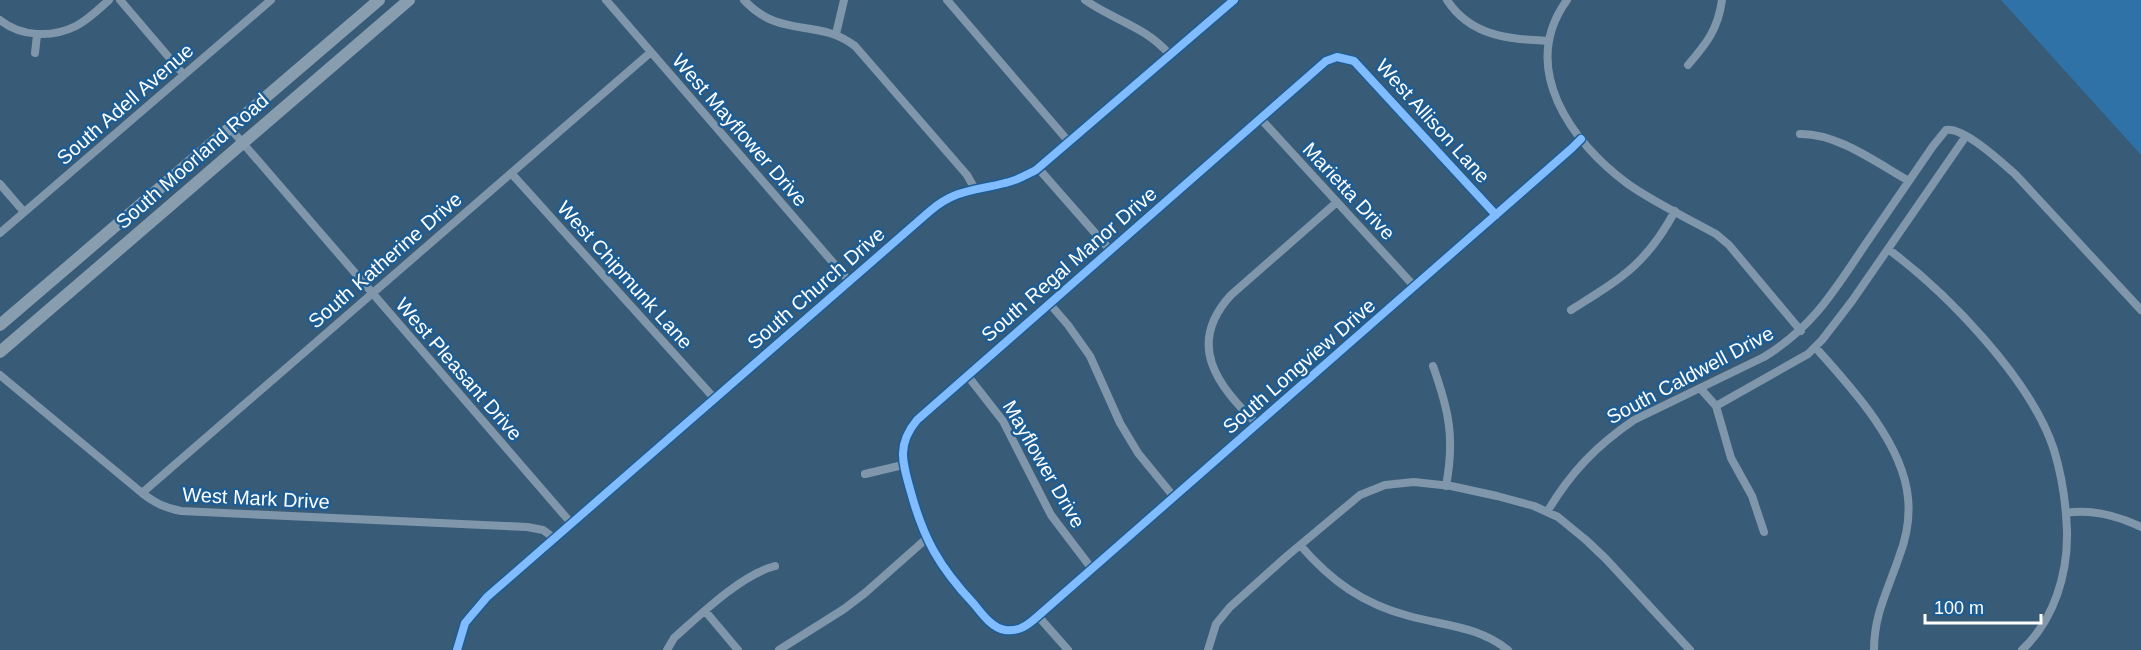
<svg xmlns="http://www.w3.org/2000/svg" width="2141" height="650" font-family="Helvetica,sans-serif">
	<style>
		.green { fill: #2f72a7 }
		.lines { fill: none; stroke-linecap: round; stroke-linejoin: round }
		.minor { stroke: #8097ab; stroke-width: 8 }
		.secondary { stroke: #889eaf; stroke-width: 12 }
		.cycleway-casing { stroke: #1d5d93; stroke-width: 11 }
		.cycleway { stroke: #80bcff; stroke-width: 8 }
		.labels { text-anchor: middle; stroke-width: 5; stroke-linejoin: round; paint-order: stroke }
		.street-label { font-size: 20px; fill: #fff; stroke: #1d5d93 }
	</style>
	<rect width="100%" height="100%" fill="#385b78"/>
	<path class="green" d="M2001 0H2141V155Z"/>
	<g class="lines">
		<path class="minor" d="M120 0 184 75
			M606 0 849 281
			M744 0C781 40 817 17 855 46L967 175 975 189
			M947 0 1069 142
			M1085 0C1115 21 1145 26 1170 55
			M1447 0C1471 37 1510 39 1549 41
			M1567 0C1518 68 1571 142 1628 184 1655 203 1687 218 1716 234L1729 245 1801 331
			M0 20C21 37 52 38 76 26 88 20 99 9 109 0
			M836 34 844 0
			M35 53 37 35
			M1688 65C1707 43 1718 29 1722 0
			M1260 118 1414 286
			M229 127 571 523
			M1800 134C1837 133 1877 163 1909 181
			M1038 168 1110 250
			M511 173 714 398
			M0 184 24 212
			M1496 215 1354 61 1337 57 1326 61 917 420C897 444 902 461 910 489 923 538 939 567 974 604 982 614 992 628 1005 630 1019 632 1028 625 1038 616L1572 148 1581 139
			M0 233 271 0
			M1888 249C1947 293 2031 379 2054 450 2062 476 2066 504 2067 531 2068 574 2054 620 2022 650
			M1049 303 1068 325 1090 356 1120 423 1138 453 1174 497
			M1571 310C1620 279 1646 265 1675 211
			M1815 347C1851 387 1903 443 1908 498 1910 517 1906 539 1899 557 1888 590 1874 614 1874 650
			M1433 366C1449 411 1455 438 1446 486
			M0 375 142 493C155 503 165 508 181 511L527 527 543 530 554 538
			M967 375 1003 421 1051 515 1092 569
			M1700 388 1716 406 1731 458 1752 496 1764 532
			M1716 406 1808 354 1822 340 1852 301 1966 136
			M1257 424C1218 386 1185 345 1231 295L1337 202
			M865 474 903 465
			M142 493 651 52
			M1547 512C1571 472 1596 446 1634 420L1764 357C1813 327 1834 291 1865 245 1888 212 1910 179 1933 146L1946 130C1964 127 2001 162 2015 174L2141 310
			M2066 513C2091 509 2118 516 2141 527
			M1300 545C1331 581 1363 604 1409 616 1445 626 1478 626 1508 650
			M706 612 738 650
			M1038 616 1068 650
			M457 650 465 623 487 597 930 211C956 189 974 191 1005 183 1016 181 1026 175 1036 170L1234 0
			M667 650 674 638C701 614 741 575 775 566
			M779 650 844 609 865 593 926 539
			M1208 650 1216 624 1230 607 1287 556 1360 495 1385 485 1414 482 1451 486 1497 496 1534 506 1558 517 1586 540 1606 559 1690 650"/>
		<path class="secondary" d="M0 325 379 0
			M0 352 409 0"/>
		<defs>
			<path id="cycleway" d="M1496 215 1354 61 1337 57 1326 61 917 420C897 444 902 461 910 489 923 538 939 567 974 604 982 614 992 628 1005 630 1019 632 1028 625 1038 616L1572 148 1581 139
				M457 650 465 623 487 597 930 211C956 189 974 191 1005 183 1016 181 1026 175 1036 170L1234 0"/>
		</defs>
		<use href="#cycleway" class="cycleway-casing"/>
		<use href="#cycleway" class="cycleway"/>
	</g>
	<g class="labels">
		<g class="street-label">
			<text transform="translate(125 104) rotate(-41)" y="7">South Adell Avenue</text>
			<text transform="translate(1433 121) rotate(48)" y="7">West Allison Lane</text>
			<text transform="translate(740 130) rotate(49)" y="7">West Mayflower Drive</text>
			<text transform="translate(192 161) rotate(-41)" y="7">South Moorland Road</text>
			<text transform="translate(1349 191) rotate(47)" y="7">Marietta Drive</text>
			<text transform="translate(385 260) rotate(-41)" y="7">South Katherine Drive</text>
			<text transform="translate(1069 264) rotate(-41)" y="7">South Regal Manor Drive</text>
			<text transform="translate(625 275) rotate(48)" y="7">West Chipmunk Lane</text>
			<text transform="translate(816 288) rotate(-41)" y="7">South Church Drive</text>
			<text transform="translate(1299 366) rotate(-41)" y="7">South Longview Drive</text>
			<text transform="translate(459 369) rotate(49)" y="7">West Pleasant Drive</text>
			<text transform="translate(1690 375) rotate(-28)" y="7">South Caldwell Drive</text>
			<text transform="translate(1044 464) rotate(60)" y="7">Mayflower Drive</text>
			<text transform="translate(256 498) rotate(3)" y="7">West Mark Drive</text>
		</g>
	</g>
	<path d="M1925 614v9h116v-9" fill="none" stroke="#ffffff" stroke-width="3"/>
	<text x="1934" y="614" font-size="18" fill="#ffffff" stroke="#1d5d93" stroke-width="4.5" paint-order="stroke">100 m</text>
</svg>
